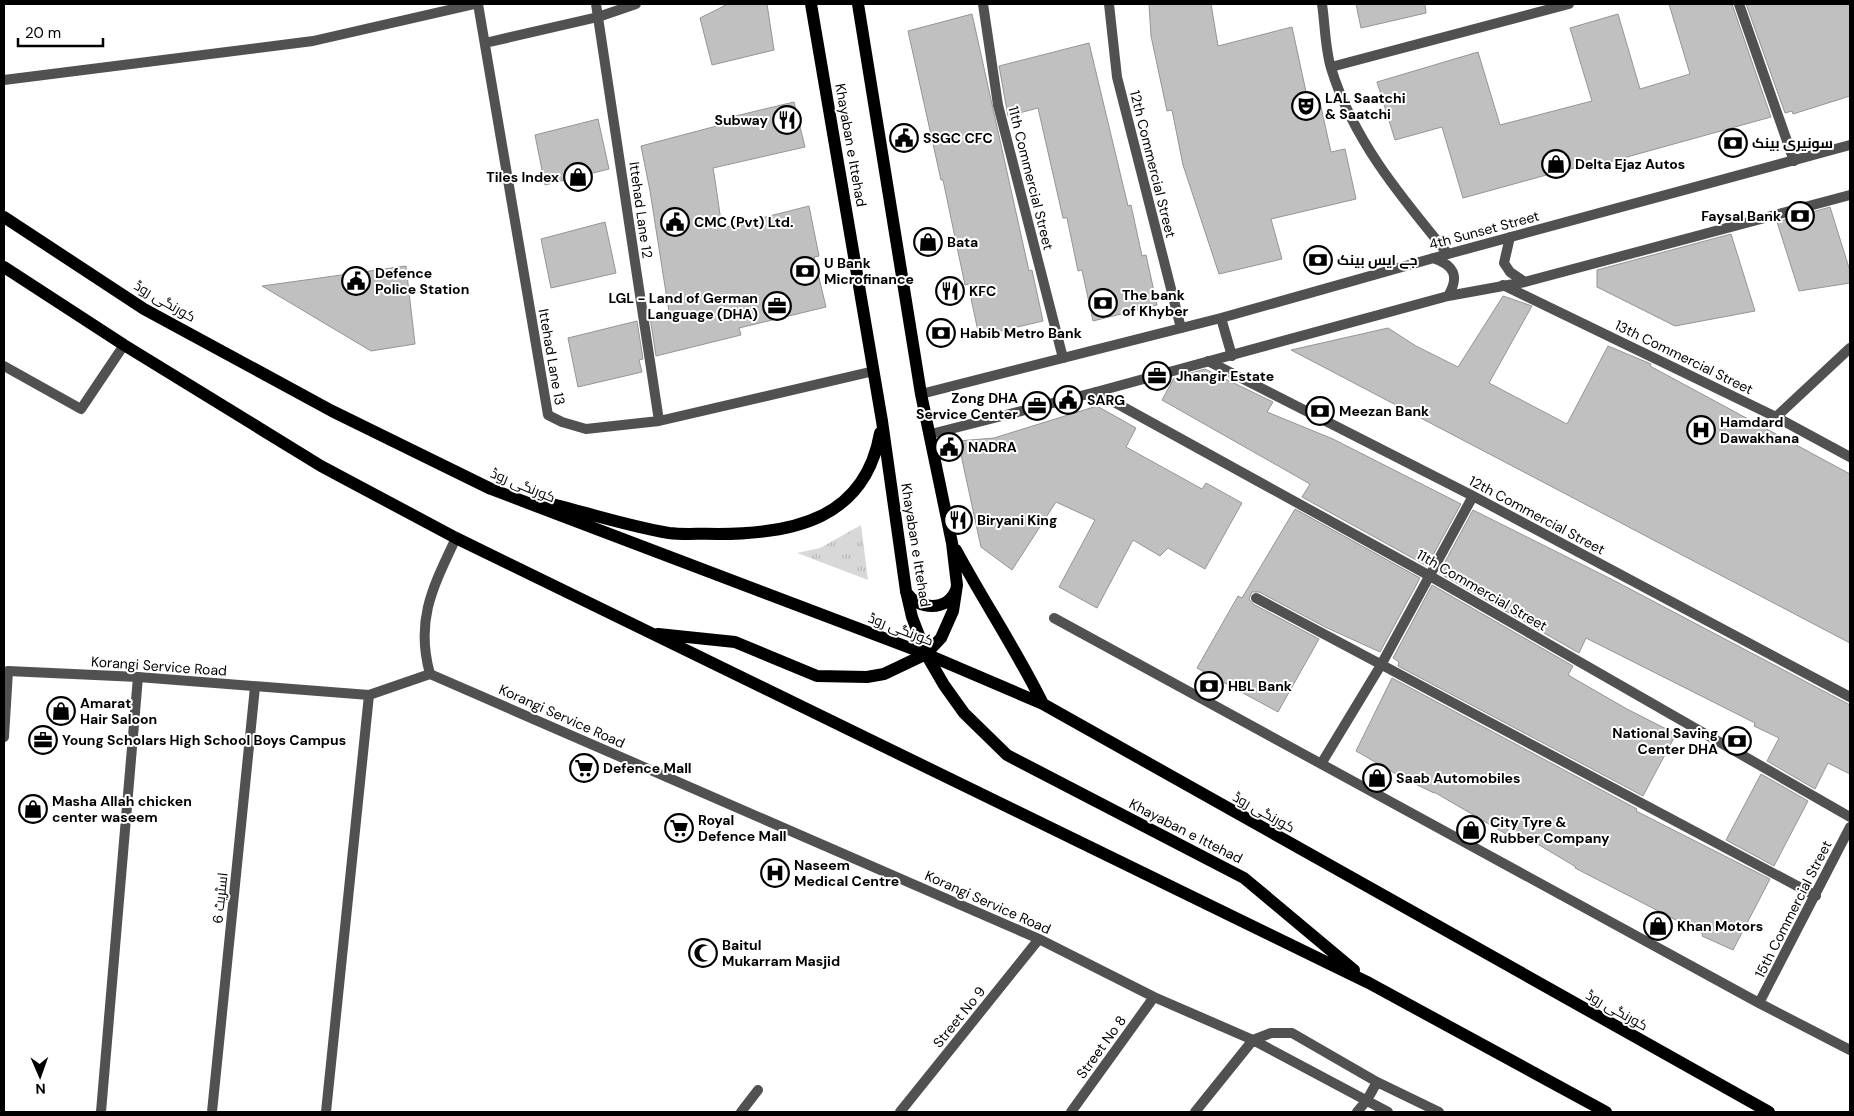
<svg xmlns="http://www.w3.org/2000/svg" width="1854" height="1116" font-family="'DM Sans',Cairo,sans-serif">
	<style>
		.grass { fill: url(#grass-tufts) }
		.building { fill: #c0c0c0; stroke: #959595 }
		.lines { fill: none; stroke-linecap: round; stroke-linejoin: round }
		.minor { stroke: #515151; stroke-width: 10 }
		.tertiary { stroke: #515151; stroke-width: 10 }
		.primary { stroke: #000; stroke-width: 12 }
		.labels { text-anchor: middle; stroke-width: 4; stroke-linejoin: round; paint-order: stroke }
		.poi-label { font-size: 14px; font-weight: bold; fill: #000; stroke: #fff; text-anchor: start }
		.street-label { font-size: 14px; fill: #000; stroke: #fff }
	</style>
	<defs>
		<pattern id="grass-tufts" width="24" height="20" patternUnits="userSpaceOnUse" patternTransform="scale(1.25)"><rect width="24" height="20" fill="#d8d8d8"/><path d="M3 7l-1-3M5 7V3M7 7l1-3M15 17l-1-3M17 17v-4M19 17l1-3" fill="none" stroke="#b8b8b8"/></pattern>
	</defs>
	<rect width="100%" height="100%" fill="#fff"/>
	<path class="grass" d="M861 525 868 580 797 553 820 548Z"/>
	<path class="building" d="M728 4H767L774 50 712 65 700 18Z
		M1149 4H1211L1218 46 1292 27 1308 101 1319 98 1331 152 1345 149 1356 199 1271 219 1282 259 1219 274 1183 165 1172 110 1167 111 1151 36Z
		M1356 4H1425L1426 13 1361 28Z
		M1669 4H1732L1771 117 1609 162 1608 160 1561 171 1463 198 1442 127 1395 140 1377 82 1478 52 1500 125 1592 101 1570 28 1618 14 1640 89 1690 74Z
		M1746 4H1850V96L1793 114 1792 111 1785 113Z
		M972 14 1029 271 1032 270 1043 321 979 336 968 284 965 285 943 180H941L908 31Z
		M1089 43 1128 206 1131 205 1142 256 1146 255 1157 305 1093 321 1082 270 1078 271 1067 218H1063L1038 108 1008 116 999 66Z
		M794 102 805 147 713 168 715 180 722 228 809 206 819 256 814 257 826 307 739 328 741 335 656 356 650 317 669 312 650 191 641 146 728 123 727 118Z
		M598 119 609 169 545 185 535 135Z
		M1830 207 1850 271V283L1799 291 1777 222Z
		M605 222 616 273 551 288 541 239Z
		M1731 234 1755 311 1675 326 1597 287V270Z
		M406 266 415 344 371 351 262 286Z
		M1503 296 1532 306 1489 383 1567 424 1608 346 1651 364 1650 366 1850 474V643L1291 350 1388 328 1416 346 1458 367Z
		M637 321 643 359 639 360 642 372 578 387 568 338Z
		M1205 369 1273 402 1267 412 1333 439 1461 504 1427 566 1302 497 1310 484 1162 400 1174 378Z
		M1097 406 1136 428 1126 447 1202 489 1206 483 1242 503 1205 569 1168 548 1160 556 1133 540 1097 608 1059 587 1095 520 1056 502 1012 570 981 547 958 441 994 438Z
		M1295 509 1420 578 1380 652 1325 627 1259 592H1252L1249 599 1253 604 1319 639 1278 712 1197 668 1238 596 1242 598Z
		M1473 510 1613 580 1850 705V774L1828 763 1815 789 1767 761 1779 738 1754 726 1755 723 1586 638 1579 653 1439 573Z
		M1432 585 1573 666 1568 675 1627 709 1676 734 1643 796 1398 666 1399 662 1393 658Z
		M1392 678 1637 809 1636 811 1770 879 1733 950 1702 936 1703 934 1575 868 1576 867 1509 827 1506 834 1434 792V793L1403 778 1356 751Z
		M1761 774 1808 801 1774 866 1726 840Z"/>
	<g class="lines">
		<path class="minor" d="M478 4 548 415 562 422 586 429 659 421 874 371
			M596 4 659 421
			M983 4 998 105 1063 358
			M1109 4 1117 77 1181 328
			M1322 4C1325 24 1325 48 1331 68 1353 140 1401 197 1448 254
			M1739 4 1794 161
			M485 43 598 17 636 4
			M1331 67 1569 4
			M1503 285 1776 417 1850 457
			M1208 361 1473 496 1850 697
			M4 366 81 409 124 345
			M1096 392 1430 576 1850 817
			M1776 417 1850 348
			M1256 598 1816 896
			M1054 618 1759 1003 1850 1050
			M430 674 1039 939 1154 997 1253 1040 1388 1112
			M1321 764 1381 665 1473 496
			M1759 1003 1850 827
			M101 1112 138 677
			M212 1112 255 687
			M326 1112 369 695
			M741 1112 758 1090
			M900 1112 1039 939
			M1071 1112 1154 997
			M1195 1112 1253 1040 1271 1033H1292L1377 1082 1439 1112
			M1357 1112 1367 1100 1377 1082"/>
		<path class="tertiary" d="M4 80 313 41 475 4
			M1510 237 1504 263 1510 272 1525 282
			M1433 258C1454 265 1460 276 1448 296
			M1221 318 1232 356
			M921 394 1221 318 1448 254 1850 145
			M931 434 1096 392 1448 296 1525 282 1850 195
			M4 737 8 671 138 677 369 695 430 674C415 620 433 587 456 538"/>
		<path class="primary" d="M811 4 882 421 906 591 912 617 926 654 944 685 964 713 1007 755 1244 878 1354 970
			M4 217 144 309 332 411 491 489 926 654 1043 704 1769 1112
			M4 267 124 345 321 466 456 538 1369 983 1606 1112
			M544 502C585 512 627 526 669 533 685 535 702 533 718 534 793 534 865 519 880 433
			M956 550C984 602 1017 651 1043 704
			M906 592C918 610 947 612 956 590
			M658 634 735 642 817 676 867 677 884 674 926 654 941 638 953 611 957 585 952 543 921 394 858 4"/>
	</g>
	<defs>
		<symbol id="theatre-ring" viewBox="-11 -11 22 22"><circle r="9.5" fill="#fff" stroke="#000" stroke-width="1.5"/><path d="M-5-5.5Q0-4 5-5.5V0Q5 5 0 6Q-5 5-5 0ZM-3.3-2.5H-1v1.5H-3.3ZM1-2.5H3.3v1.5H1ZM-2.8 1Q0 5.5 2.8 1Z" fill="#000"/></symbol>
		<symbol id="restaurant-ring" viewBox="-11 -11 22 22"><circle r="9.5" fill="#fff" stroke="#000" stroke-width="1.5"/><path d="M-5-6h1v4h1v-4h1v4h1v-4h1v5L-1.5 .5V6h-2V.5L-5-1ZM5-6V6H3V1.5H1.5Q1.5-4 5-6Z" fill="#000"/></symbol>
		<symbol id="civic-ring" viewBox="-11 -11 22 22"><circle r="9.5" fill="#fff" stroke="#000" stroke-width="1.5"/><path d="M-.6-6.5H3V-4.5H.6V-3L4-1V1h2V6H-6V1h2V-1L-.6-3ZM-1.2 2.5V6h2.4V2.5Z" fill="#000"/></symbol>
		<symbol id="bank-ring" viewBox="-11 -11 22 22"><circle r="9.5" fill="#fff" stroke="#000" stroke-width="1.5"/><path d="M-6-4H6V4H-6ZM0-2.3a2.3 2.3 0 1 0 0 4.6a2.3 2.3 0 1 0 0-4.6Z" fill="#000"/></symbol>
		<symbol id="shop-ring" viewBox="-11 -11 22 22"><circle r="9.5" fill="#fff" stroke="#000" stroke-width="1.5"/><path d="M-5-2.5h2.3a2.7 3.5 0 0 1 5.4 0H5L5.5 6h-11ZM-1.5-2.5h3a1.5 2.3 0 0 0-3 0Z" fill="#000"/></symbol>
		<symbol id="office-ring" viewBox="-11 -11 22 22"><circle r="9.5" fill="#fff" stroke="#000" stroke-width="1.5"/><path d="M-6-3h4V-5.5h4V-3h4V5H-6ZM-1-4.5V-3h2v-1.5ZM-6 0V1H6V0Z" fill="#000"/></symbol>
		<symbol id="hospital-ring" viewBox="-11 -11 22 22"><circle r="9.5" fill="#fff" stroke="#000" stroke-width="1.5"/><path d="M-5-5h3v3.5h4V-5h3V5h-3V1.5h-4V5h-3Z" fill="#000"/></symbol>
		<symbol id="supermarket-ring" viewBox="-11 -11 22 22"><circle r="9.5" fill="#fff" stroke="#000" stroke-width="1.5"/><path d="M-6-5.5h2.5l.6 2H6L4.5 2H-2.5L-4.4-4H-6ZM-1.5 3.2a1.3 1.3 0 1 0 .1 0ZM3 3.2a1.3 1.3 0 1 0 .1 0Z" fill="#000"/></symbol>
		<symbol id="mosque-ring" viewBox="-11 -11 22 22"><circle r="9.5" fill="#fff" stroke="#000" stroke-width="1.5"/><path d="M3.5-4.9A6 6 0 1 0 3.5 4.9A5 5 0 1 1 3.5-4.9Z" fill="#000"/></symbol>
	</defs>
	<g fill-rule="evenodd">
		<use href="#theatre-ring" x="1290" y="90" width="32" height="32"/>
		<use href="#restaurant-ring" x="771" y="104" width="32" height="32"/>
		<use href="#civic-ring" x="888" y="122" width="32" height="32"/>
		<use href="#bank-ring" x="1717" y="127" width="32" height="32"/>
		<use href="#shop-ring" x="1540" y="148" width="32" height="32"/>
		<use href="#shop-ring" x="562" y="161" width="32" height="32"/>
		<use href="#bank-ring" x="1784" y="200" width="32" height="32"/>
		<use href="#civic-ring" x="659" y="206" width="32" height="32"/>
		<use href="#shop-ring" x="912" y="226" width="32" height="32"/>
		<use href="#bank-ring" x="1302" y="244" width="32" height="32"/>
		<use href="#bank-ring" x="789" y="255" width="32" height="32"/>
		<use href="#civic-ring" x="340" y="265" width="32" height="32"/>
		<use href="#restaurant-ring" x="934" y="275" width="32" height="32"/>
		<use href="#bank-ring" x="1087" y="287" width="32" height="32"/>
		<use href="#office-ring" x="761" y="290" width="32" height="32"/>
		<use href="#bank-ring" x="925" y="317" width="32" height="32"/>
		<use href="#office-ring" x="1141" y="360" width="32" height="32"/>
		<use href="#civic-ring" x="1052" y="384" width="32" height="32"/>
		<use href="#office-ring" x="1021" y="390" width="32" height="32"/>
		<use href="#bank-ring" x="1304" y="395" width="32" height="32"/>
		<use href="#hospital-ring" x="1685" y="414" width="32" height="32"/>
		<use href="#civic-ring" x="933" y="431" width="32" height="32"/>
		<use href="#restaurant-ring" x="942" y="504" width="32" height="32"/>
		<use href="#bank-ring" x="1193" y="670" width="32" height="32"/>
		<use href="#shop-ring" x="45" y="695" width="32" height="32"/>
		<use href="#office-ring" x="27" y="724" width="32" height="32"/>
		<use href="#bank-ring" x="1721" y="725" width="32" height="32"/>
		<use href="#supermarket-ring" x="568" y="752" width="32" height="32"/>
		<use href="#shop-ring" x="1361" y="762" width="32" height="32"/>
		<use href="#shop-ring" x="17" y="793" width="32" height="32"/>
		<use href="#supermarket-ring" x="663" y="812" width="32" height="32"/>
		<use href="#shop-ring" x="1455" y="814" width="32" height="32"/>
		<use href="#hospital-ring" x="759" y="857" width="32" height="32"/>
		<use href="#shop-ring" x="1642" y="910" width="32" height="32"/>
		<use href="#mosque-ring" x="687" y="937" width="32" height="32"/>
	</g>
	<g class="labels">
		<g class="poi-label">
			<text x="1325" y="103">LAL Saatchi<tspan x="1325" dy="16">&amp; Saatchi</tspan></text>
			<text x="768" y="125" text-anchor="end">Subway</text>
			<text x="923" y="143">SSGC CFC</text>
			<text x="1752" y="148">سونیری بینک</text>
			<text x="1575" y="169">Delta Ejaz Autos</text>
			<text x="559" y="182" text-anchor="end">Tiles Index</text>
			<text x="1781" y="221" text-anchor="end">Faysal Bank</text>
			<text x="694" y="227">CMC (Pvt) Ltd.</text>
			<text x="947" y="247">Bata</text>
			<text x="1337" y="265">جے ایس بینک</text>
			<text x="824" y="268">U Bank<tspan x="824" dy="16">Microfinance</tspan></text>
			<text x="375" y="278">Defence<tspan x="375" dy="16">Police Station</tspan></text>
			<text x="969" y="296">KFC</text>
			<text x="1122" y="300">The bank<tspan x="1122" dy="16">of Khyber</tspan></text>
			<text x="758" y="303" text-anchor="end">LGL - Land of German<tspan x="758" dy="16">Language (DHA)</tspan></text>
			<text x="960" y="338">Habib Metro Bank</text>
			<text x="1176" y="381">Jhangir Estate</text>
			<text x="1018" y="403" text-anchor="end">Zong DHA<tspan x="1018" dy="16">Service Center</tspan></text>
			<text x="1087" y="405">SARG</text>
			<text x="1339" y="416">Meezan Bank</text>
			<text x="1720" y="427">Hamdard<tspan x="1720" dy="16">Dawakhana</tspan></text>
			<text x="968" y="452">NADRA</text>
			<text x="977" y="525">Biryani King</text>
			<text x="1228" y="691">HBL Bank</text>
			<text x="80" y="708">Amarat<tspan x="80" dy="16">Hair Saloon</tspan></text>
			<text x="1718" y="738" text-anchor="end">National Saving<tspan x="1718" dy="16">Center DHA</tspan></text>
			<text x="62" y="745">Young Scholars High School Boys Campus</text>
			<text x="603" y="773">Defence Mall</text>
			<text x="1396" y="783">Saab Automobiles</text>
			<text x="52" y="806">Masha Allah chicken<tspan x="52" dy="16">center waseem</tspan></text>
			<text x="698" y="825">Royal<tspan x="698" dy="16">Defence Mall</tspan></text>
			<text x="1490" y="827">City Tyre &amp;<tspan x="1490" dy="16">Rubber Company</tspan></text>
			<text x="794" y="870">Naseem<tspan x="794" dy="16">Medical Centre</tspan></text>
			<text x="1677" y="931">Khan Motors</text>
			<text x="722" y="950">Baitul<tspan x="722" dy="16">Mukarram Masjid</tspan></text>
		</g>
		<g class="street-label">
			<text transform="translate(851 145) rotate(80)" y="5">Khayaban e Ittehad</text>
			<text transform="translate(1153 164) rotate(76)" y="5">12th Commercial Street</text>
			<text transform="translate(1031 178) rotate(76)" y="5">11th Commercial Street</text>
			<text transform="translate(641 210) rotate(82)" y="5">Ittehad Lane 12</text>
			<text transform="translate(1484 230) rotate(-15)" y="5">4th Sunset Street</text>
			<text transform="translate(165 301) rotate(30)" y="5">کورنگی روڈ</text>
			<text transform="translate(552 357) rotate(80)" y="5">Ittehad Lane 13</text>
			<text transform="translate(1684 357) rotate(26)" y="5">13th Commercial Street</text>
			<text transform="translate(523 485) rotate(22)" y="5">کورنگی روڈ</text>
			<text transform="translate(1537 515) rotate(28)" y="5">12th Commercial Street</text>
			<text transform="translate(916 545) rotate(81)" y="5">Khayaban e Ittehad</text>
			<text transform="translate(1482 590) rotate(30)" y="5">11th Commercial Street</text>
			<text transform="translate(901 629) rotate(21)" y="5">کورنگی روڈ</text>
			<text transform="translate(159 666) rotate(4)" y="5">Korangi Service Road</text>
			<text transform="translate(562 716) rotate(24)" y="5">Korangi Service Road</text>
			<text transform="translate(1264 812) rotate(29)" y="5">کورنگی روڈ</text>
			<text transform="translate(1186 831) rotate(27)" y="5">Khayaban e Ittehad</text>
			<text transform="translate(220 898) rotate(-84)" y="5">اسٹریٹ 6</text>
			<text transform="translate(988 902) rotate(24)" y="5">Korangi Service Road</text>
			<text transform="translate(1793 909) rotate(-63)" y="5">15th Commercial Street</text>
			<text transform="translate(1617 1010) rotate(29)" y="5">کورنگی روڈ</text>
			<text transform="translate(959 1017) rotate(-51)" y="5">Street No 9</text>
			<text transform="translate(1101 1047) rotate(-54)" y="5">Street No 8</text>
		</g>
	</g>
	<rect width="1854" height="1116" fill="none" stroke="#000000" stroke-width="10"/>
	<g transform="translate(40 1076) rotate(178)" stroke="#ffffff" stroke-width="4" paint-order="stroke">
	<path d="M0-4L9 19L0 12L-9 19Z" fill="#000000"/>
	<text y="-8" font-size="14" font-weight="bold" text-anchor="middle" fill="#000000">N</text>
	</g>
	<path d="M18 38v8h85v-8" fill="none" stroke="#000000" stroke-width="2.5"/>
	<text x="25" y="38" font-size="15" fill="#000000" stroke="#ffffff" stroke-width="4" paint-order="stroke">20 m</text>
</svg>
